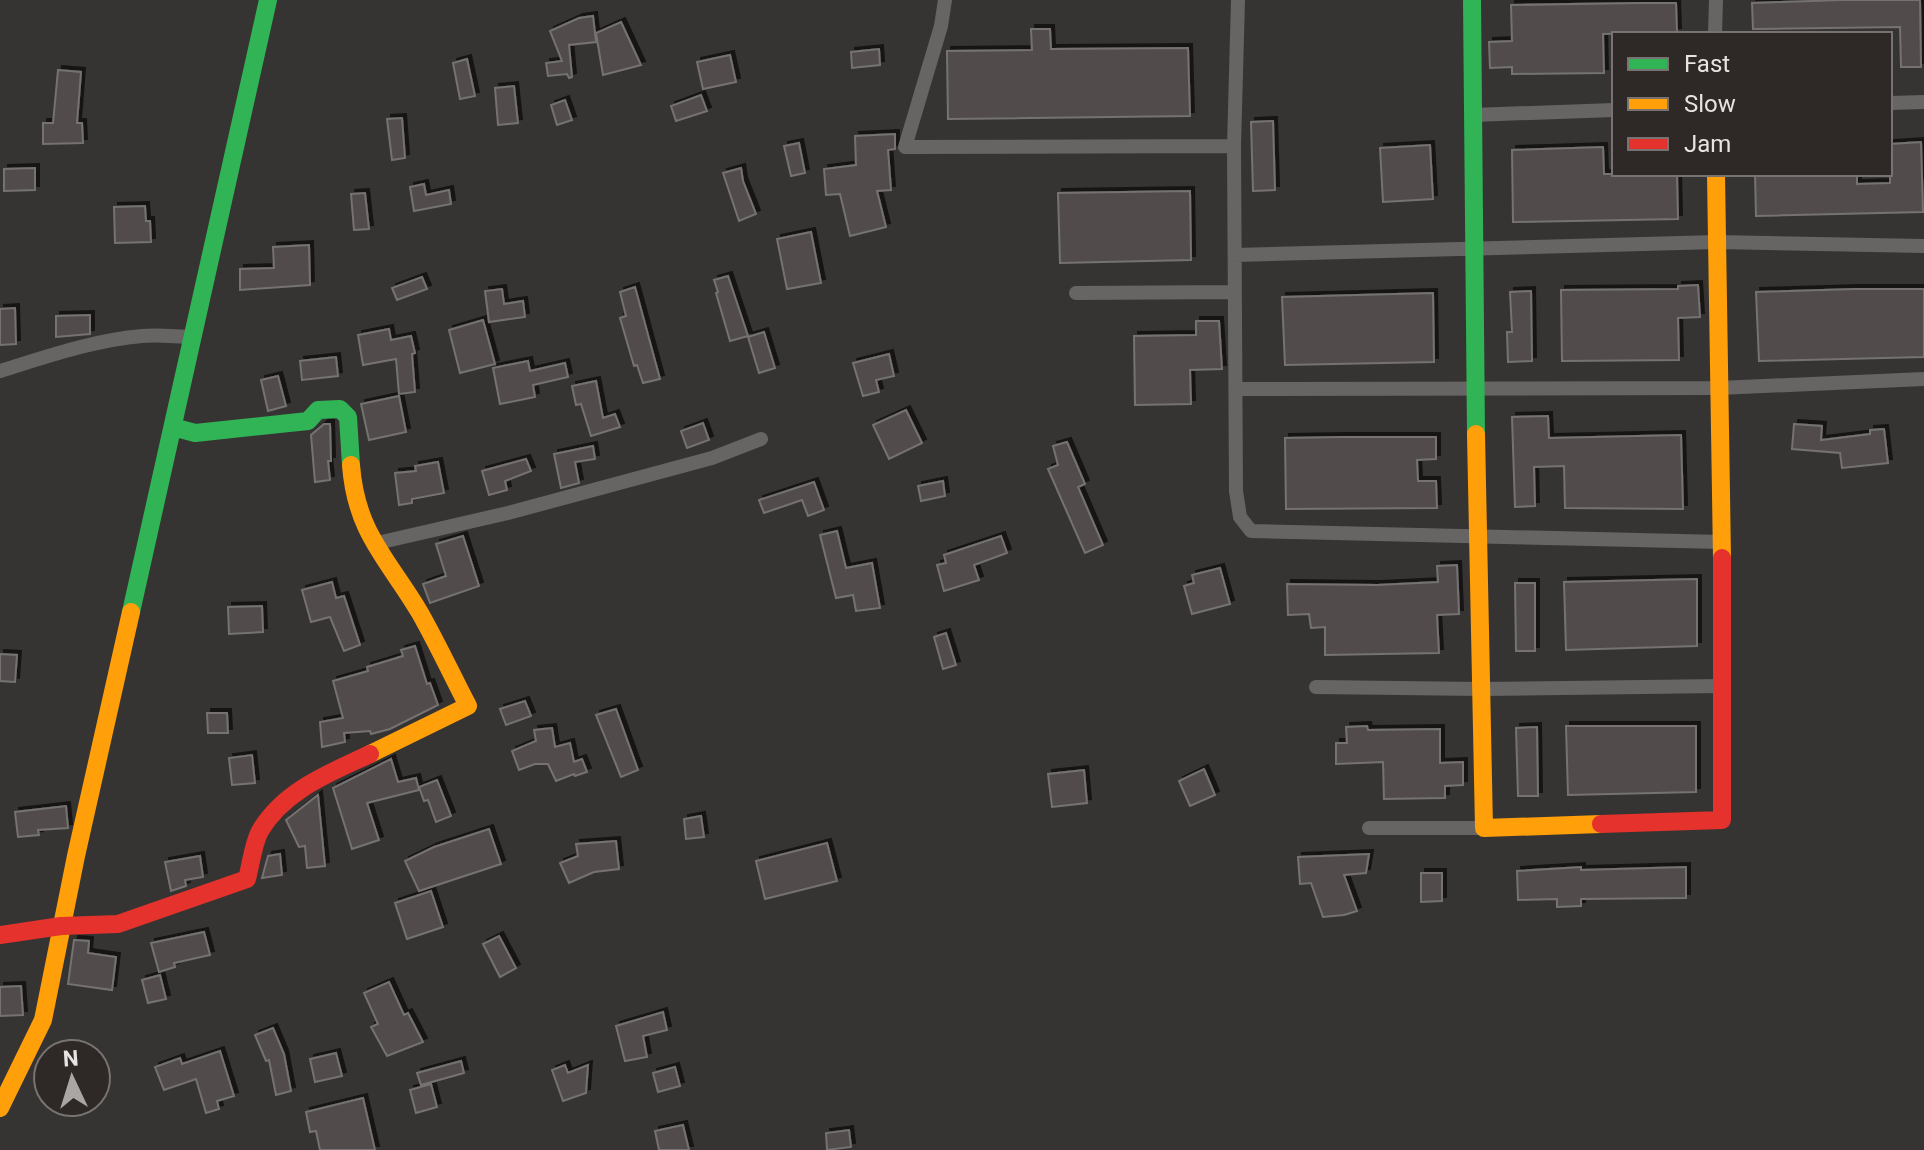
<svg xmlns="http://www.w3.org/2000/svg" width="1924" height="1150" font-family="Roboto,sans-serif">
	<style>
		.building { fill: #514b4c; stroke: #747271; stroke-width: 2; filter: url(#shadow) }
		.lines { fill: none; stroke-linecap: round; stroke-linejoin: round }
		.street { stroke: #666564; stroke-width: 14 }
		.fast { stroke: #30b455; stroke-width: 18 }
		.slow { stroke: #ff9f0a; stroke-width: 18 }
		.jam { stroke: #e5322d; stroke-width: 18 }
	</style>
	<defs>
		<filter id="shadow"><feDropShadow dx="4" dy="-4" stdDeviation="0" flood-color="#0009"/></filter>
	</defs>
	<rect width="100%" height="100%" fill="#363432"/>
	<path class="building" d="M1842 0H1920L1921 67H1901L1900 27 1753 29 1752 3Z
		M1639 3H1676L1677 32 1603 34 1604 73 1512 74V67L1490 68 1489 42 1512 41 1511 5Z
		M593 16 596 42 569 45 572 77 569 78 567 74 548 76 546 63 562 61 550 31 579 18Z
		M621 22 641 65 603 75 596 33Z
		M1031 29H1050L1051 49 1188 48 1190 116 948 119 947 51 1032 50Z
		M879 49 880 65 852 68 851 52Z
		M730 55 736 82 703 89 697 62Z
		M467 59 475 96 460 99 453 63Z
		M58 70 81 72 77 123H82L83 143 43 144V123H53Z
		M514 86 518 123 498 125 495 88Z
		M701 95 707 111 676 121 671 106Z
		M565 100 572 120 557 125 551 105Z
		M402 118 405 158 392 160 387 119Z
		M1273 121 1275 190 1253 191 1251 122Z
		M895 134V149L888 150 891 190 877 191 886 227 850 236 840 194 826 195 824 169 856 165 855 136Z
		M1921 142 1923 212 1756 216 1755 174H1857V184L1890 183V144Z
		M799 143 805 173 791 176 784 146Z
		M1430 145 1433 199 1383 202 1380 148Z
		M1603 147 1604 174H1677L1678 219 1513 222 1512 150Z
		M35 168V190L4 191V169Z
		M741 168 743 181 756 214 739 221 723 173Z
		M424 184 426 195 449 190 451 204 414 211 410 187Z
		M1190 191 1191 260 1060 263 1058 193Z
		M365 193 369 229 354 230 351 194Z
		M145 206 146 221H150L151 242 115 243 114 207Z
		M811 232 821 283 787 289 777 239Z
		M309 245 310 285 240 290V269L274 268 273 247Z
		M728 276 748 336 730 341 716 293 718 292 714 280Z
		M422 277 427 289 397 300 392 288Z
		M1698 285 1700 317 1678 318 1679 360 1562 361 1561 290 1678 289V286Z
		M635 287 660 379 643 383 637 365 634 366 620 318 626 316 620 292Z
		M502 289 504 304 523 301 525 317 489 322 485 291Z
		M1855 289H1924V357L1759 361 1756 292Z
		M1531 291 1532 361 1508 362 1507 332H1512L1510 292Z
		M1433 293 1434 362 1285 365 1282 297Z
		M15 308 16 344 0 345V309Z
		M90 315V334L56 337V316Z
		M483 320 495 364 460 373 449 330Z
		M1196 321H1219L1222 369 1190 370 1191 404 1135 405 1134 336 1196 335Z
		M389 329 391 340 411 336 415 353 412 354 415 392 399 394 396 359 363 365 358 335Z
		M764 332 775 368 759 373 748 337Z
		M889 354 894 376 876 380 879 392 863 396 853 363Z
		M336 357 338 376 302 380 300 361Z
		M528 361 530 371 565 363 568 377 533 385 535 397 500 404 493 368Z
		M278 376 286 406 268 411 261 380Z
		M596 381 603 418 615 414 620 427 591 436 581 404 576 405 572 386Z
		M399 396 406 432 369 440 361 404Z
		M906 410 922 443 889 459 873 425Z
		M1548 416 1549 438 1681 435 1683 509 1565 508 1564 466 1534 467 1535 506 1515 507 1512 417Z
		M703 423 709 440 687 448 681 431Z
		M324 424H330L331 461H328L330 480 315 482 311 435Z
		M1794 424 1822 426 1821 440 1870 434V430L1884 429 1888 463 1842 468 1840 453 1792 449Z
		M1342 437H1436V459L1417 460 1418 481H1436L1437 508 1286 509 1285 438Z
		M1067 442 1085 484 1078 487 1103 545 1085 553 1048 469 1058 465 1053 446Z
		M593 446 595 459 575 462 579 483 561 488 554 454Z
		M526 459 531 471 505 481 507 490 489 495 482 471Z
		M438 462 444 493 412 499V503L399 505 395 473 416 471 415 466Z
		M943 481 945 496 921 501 918 486Z
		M814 482 824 510 808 516 802 500 764 513 759 500Z
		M837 531 846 568 872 563 880 608 856 611 853 595 836 598 820 535Z
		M463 536 479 586 430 603 423 584 446 576 436 544Z
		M1001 536 1007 553 974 565 979 580 944 591 937 565 946 563 944 555Z
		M1457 565 1459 614 1437 615 1439 653 1325 655V627L1311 628 1309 614 1288 615 1287 584 1377 585 1438 582 1437 566Z
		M1220 568 1230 604 1192 614 1184 586 1194 583 1192 575Z
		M1697 579V646L1566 650 1564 582Z
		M332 582 336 598 344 596 360 645 344 651 330 617 311 622 302 590Z
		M1515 583H1535V651H1516Z
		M262 606 263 632 229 634 228 607Z
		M946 633 956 665 943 669 934 637Z
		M415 646 427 684 430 683 438 705 390 729 371 734 370 731 344 733 345 742 322 747 320 722 343 718 333 681 368 671 367 667 403 656 401 650Z
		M0 654 17 655 15 682 0 681Z
		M525 701 531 716 506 725 500 709Z
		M616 709 638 770 621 777 596 715Z
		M207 713H227L228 733H208Z
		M1367 726 1368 730 1440 729V763L1463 762V785L1445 786V798L1384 799 1383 762 1336 764V743H1347L1346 727Z
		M1566 726H1696V792L1568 795Z
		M1537 727 1538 796H1518L1516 728Z
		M552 728 555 747 570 743 574 762 582 759 587 772 575 776 574 774 556 781 548 764H535L519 770 512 751 536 741 534 730Z
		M252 755 255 783 232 785 229 758Z
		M391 759 398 782 416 778 419 790 367 803 379 840 352 849 333 788Z
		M1204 769 1215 795 1190 806 1179 781Z
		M1084 770 1087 803 1052 807 1048 774Z
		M437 780 451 816 436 822 428 800 424 801 419 787Z
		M318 795 325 866 307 868 305 846 299 847 286 820Z
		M66 806 68 828 38 830 39 835 18 837 15 812Z
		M701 816 704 837 686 839 684 819Z
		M489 829 501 864 419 891 405 861 434 847Z
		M616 841 619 869 594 872 569 883 560 863 578 856 576 844Z
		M827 843 837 881 765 899 756 861Z
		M280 854 282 875 262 878 268 856Z
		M1369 854 1366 873 1344 875 1357 911 1344 915 1323 917 1311 883 1300 884 1298 857Z
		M200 856 203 877 185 880 186 886 171 891 165 862Z
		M1581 867V870L1686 867V898L1581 899V906L1557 907V899L1518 900 1517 871Z
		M1421 873H1442V901L1421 902Z
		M431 891 443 927 407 939 395 903Z
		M204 932 210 955 174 963 175 967 159 972 151 943Z
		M499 936 516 968 500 977 483 944Z
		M74 940 89 941 88 953 116 957 112 990 68 984Z
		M160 975 166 999 148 1003 142 980Z
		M389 982 404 1015 408 1013 423 1042 387 1056 371 1027 378 1024 364 993Z
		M21 986 23 1015 0 1016V987Z
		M663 1012 667 1030 643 1036 647 1057 625 1061 616 1026Z
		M273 1028 284 1054 291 1091 276 1095 269 1060 266 1061 255 1035Z
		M220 1051 234 1096 217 1101 219 1109 206 1113 196 1079 164 1090 155 1067 180 1058 182 1064Z
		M336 1053 342 1076 315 1082 310 1059Z
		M461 1061 464 1073 421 1085 417 1073Z
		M565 1065 568 1073 588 1065 586 1093 563 1101 552 1070Z
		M675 1067 680 1086 658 1092 653 1073Z
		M431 1084 437 1107 416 1113 410 1090Z
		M363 1098 375 1150H320L316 1131 310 1132 306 1112Z
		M683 1125 689 1150H659L655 1131Z
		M849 1130 851 1147 827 1150 826 1133Z"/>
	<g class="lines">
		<path class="street" d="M945 0 941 26 905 147 1234 146
			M1238 0 1234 146 1236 491 1240 517 1251 531 1722 542
			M1715 34 1716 0
			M1890 103 1924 102
			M1472 115 1614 110
			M1235 255 1717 242 1924 246
			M1076 293 1235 292
			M0 371C46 357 94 340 142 336 159 334 177 337 193 337
			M1236 389 1719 388 1924 379
			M373 544 508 513 712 458 761 439
			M1316 687 1481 689 1722 686
			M1369 828H1484"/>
		<path class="fast" d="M1472 0 1476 434
			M173 427 195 433 308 421 318 410 340 409 348 417 351 465
			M131 612 268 0"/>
		<path class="slow" d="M1716 174 1722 558
			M1476 434 1484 828 1601 824
			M351 465C356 533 388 559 420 613 437 643 452 675 468 706L370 754
			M0 1108 43 1020 76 856 131 612"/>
		<path class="jam" d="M1601 824 1722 820V558
			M0 935 61 926 118 924 247 879C251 864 253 844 260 831 284 790 330 773 370 754"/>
	</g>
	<rect x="1612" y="32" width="280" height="144" fill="#2e2926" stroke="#787371" stroke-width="2"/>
	<rect x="1628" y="58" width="40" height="12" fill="#30b455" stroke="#787371" stroke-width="2"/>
	<text x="1684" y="72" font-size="24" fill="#e7e3e2">Fast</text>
	<rect x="1628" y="98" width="40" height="12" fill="#ff9f0a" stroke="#787371" stroke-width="2"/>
	<text x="1684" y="112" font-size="24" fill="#e7e3e2">Slow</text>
	<rect x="1628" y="138" width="40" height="12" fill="#e5322d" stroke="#787371" stroke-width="2"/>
	<text x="1684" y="152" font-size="24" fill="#e7e3e2">Jam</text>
	<g transform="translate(72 1078) rotate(356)"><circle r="38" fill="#2e2926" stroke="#787371" stroke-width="2"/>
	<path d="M0-6L14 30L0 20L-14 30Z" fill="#a9a6a4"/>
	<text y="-12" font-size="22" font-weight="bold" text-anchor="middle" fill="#e7e3e2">N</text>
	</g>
</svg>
